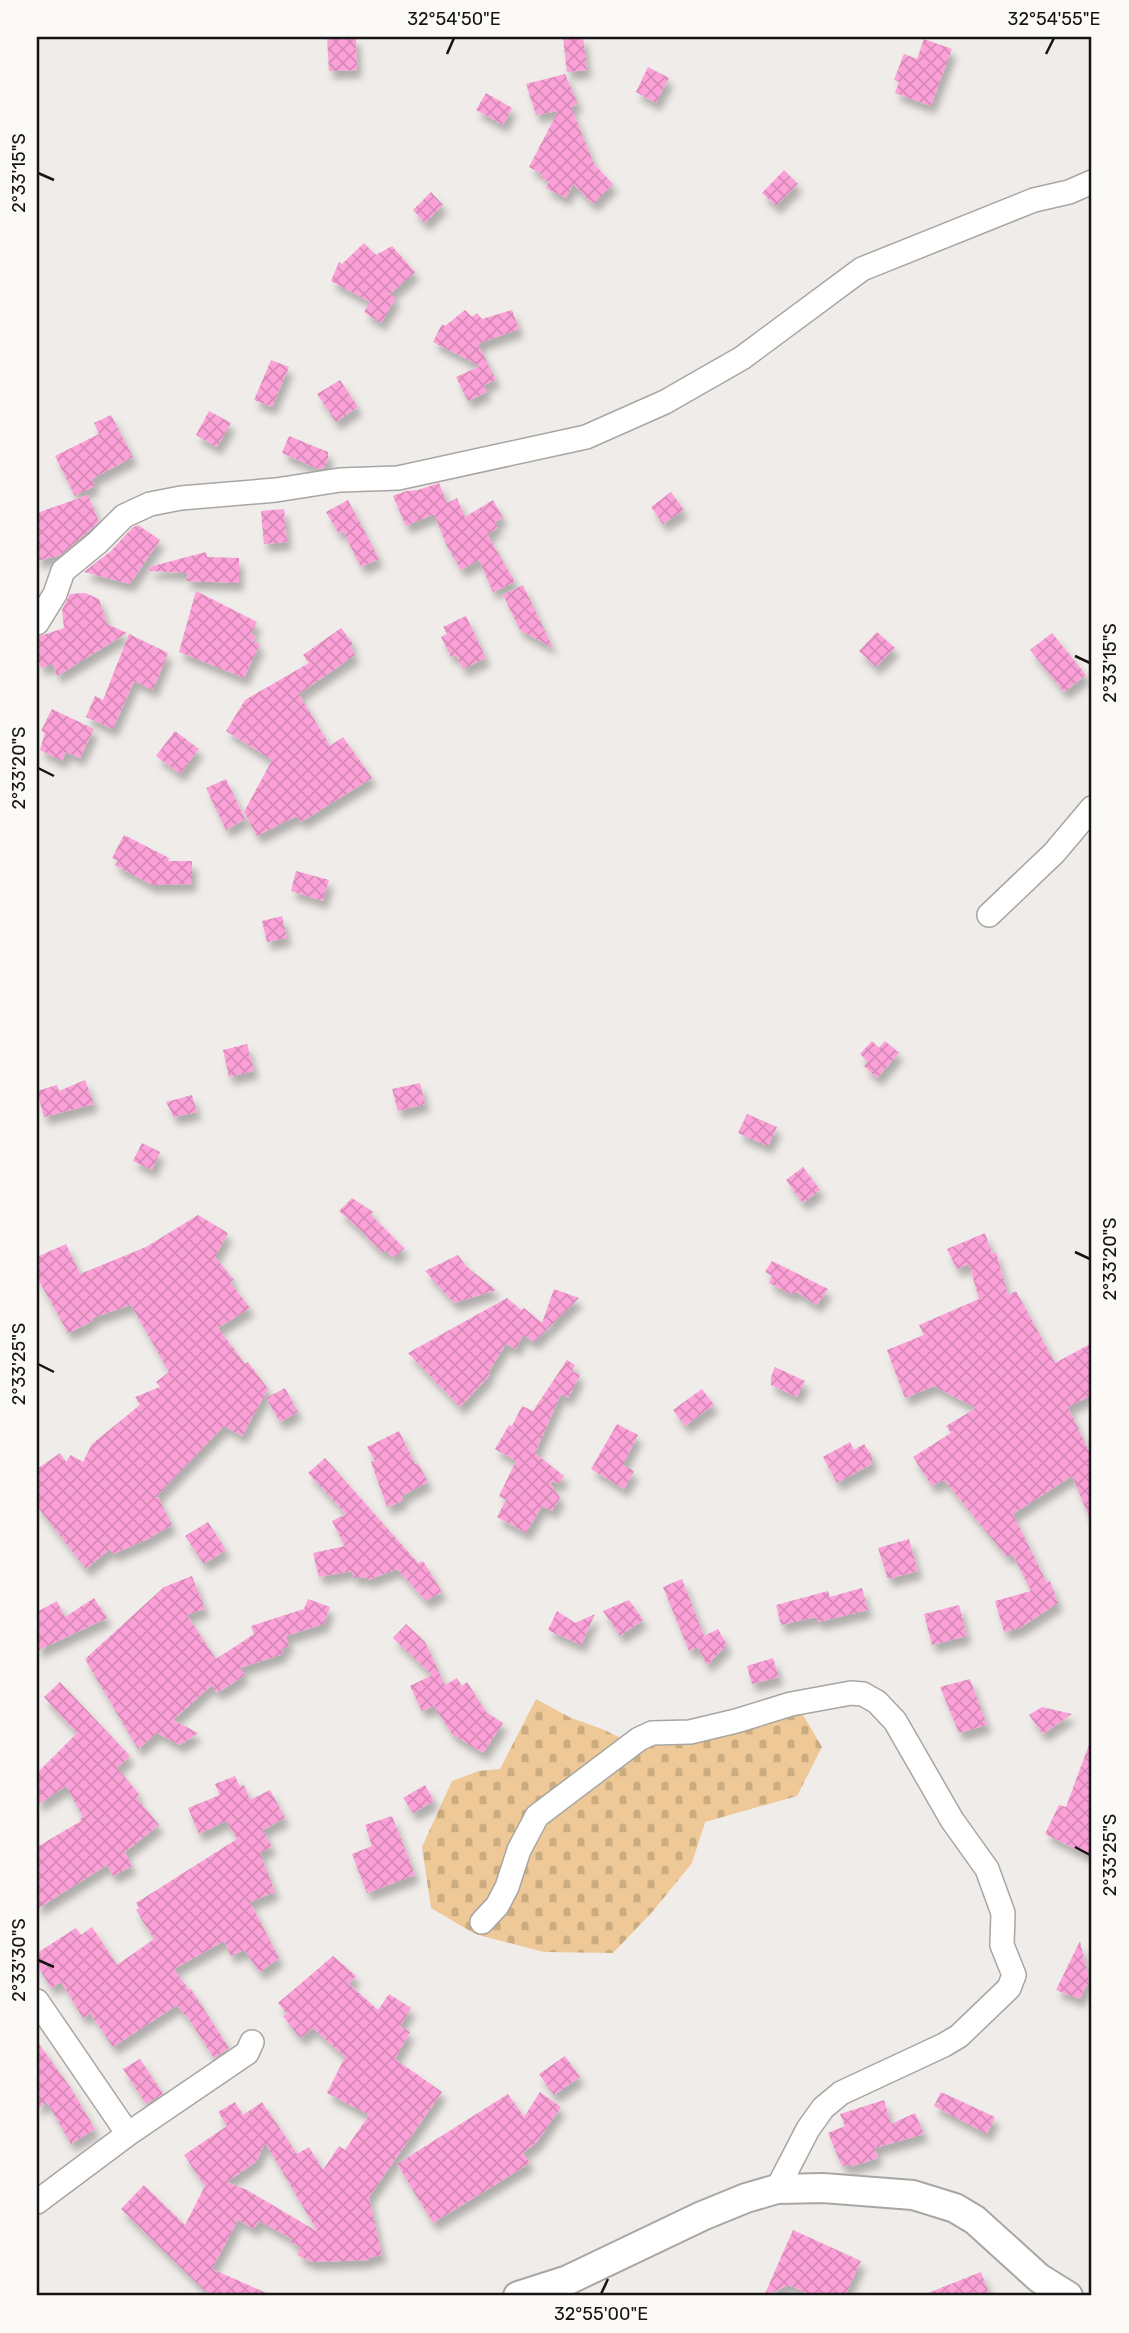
<svg xmlns="http://www.w3.org/2000/svg" width="1129" height="2333" font-family="Rubik,sans-serif">
	<style>
		.cemetery { fill: url(#cemetery-stones) }
		.building { fill: url(#building-cross-hatch); fill-rule: evenodd; filter: url(#shadow) }
		.lines { fill: none; stroke-linecap: round; stroke-linejoin: round }
		.minor-casing { stroke: #a8a6a3; stroke-width: 26 }
		.tertiary-casing { stroke: #a8a6a3; stroke-width: 32 }
		.minor { stroke: #fff; stroke-width: 23 }
		.tertiary { stroke: #fff; stroke-width: 28 }
		.ticks { fill: none; stroke: #161514; stroke-width: 2.5 }
		.neatline { fill: none; stroke: #161514; stroke-width: 2.5 }
		.ticks-label { font-size: 18px; text-anchor: middle; fill: #161514 }
	</style>
	<defs>
		<pattern id="cemetery-stones" width="16" height="16" patternUnits="userSpaceOnUse" patternTransform="scale(1.75)"><rect width="16" height="16" fill="#eec896"/><path d="M2 7V4a2 2 0 0 1 4 0v3zM10 15v-3a2 2 0 0 1 4 0v3z" fill="#cbab80"/></pattern>
		<pattern id="building-cross-hatch" width="8" height="8" patternUnits="userSpaceOnUse" patternTransform="scale(1.75)"><rect width="8" height="8" fill="#fca0d8"/><path d="M0 0l8 8M0 8l8-8" fill="none" stroke="#d789b8"/></pattern>
		<filter id="shadow"><feDropShadow dx="4.5" dy="8" stdDeviation="3.5" flood-color="#0004"/></filter>
	</defs>
	<rect width="100%" height="100%" fill="#efece9"/>
	<path class="cemetery" d="M536 1699 569 1717 602 1729 631 1743 716 1739 755 1722 799 1708 822 1747 797 1796 705 1822 692 1863 653 1911 613 1953 544 1952 475 1934 431 1908 422 1847 452 1781 479 1771 500 1769Z"/>
	<path class="building" d="M327 37H356L357 70 329 71Z
		M563 37H583L587 70 567 72Z
		M924 39 952 49 931 106 895 93 899 82 894 80 904 54 917 59Z
		M648 67 669 78 656 103 636 92Z
		M565 74 578 104 571 107 594 164 613 184 593 204 573 184 566 198 546 188 549 182 541 177 542 174 529 167 558 111 536 115 526 84Z
		M486 93 512 108 503 125 476 110Z
		M784 170 798 184 776 206 762 193Z
		M431 192 443 205 425 223 413 210Z
		M364 243 376 255 392 246 415 272 390 294 396 298 381 323 364 312 370 302 331 281 339 262 342 264Z
		M465 310 472 317 477 313 482 319 512 310 519 329 478 344 496 380 484 385 487 392 468 401 456 377 480 366 433 342 442 324 445 326Z
		M271 360 289 367 272 407 254 400Z
		M340 380 358 407 336 422 317 394Z
		M209 411 231 423 217 447 196 435Z
		M111 415 133 457 92 479 95 486 75 496 55 456 99 434 94 423Z
		M289 436 328 452V460L324 468 318 469 282 453Z
		M439 483 447 503 457 498 465 517 493 500 503 518 495 522 498 528 487 534 515 582 493 592 479 560 461 570 447 546 434 514 406 526 393 496 406 491 418 490Z
		M671 492 684 510 663 524 651 507Z
		M88 495 99 522 61 555 37 561V513Z
		M348 500 379 559 361 567 343 531 339 534 326 512Z
		M284 509 287 542 264 544 261 511Z
		M138 525 160 540 130 584 84 572 111 551 132 528Z
		M206 552 207 557 239 558V583L186 581 188 573 150 571 149 567Z
		M523 585 553 648 520 630 503 595Z
		M196 591 257 622 251 634 256 636 253 641 260 644 244 678 179 652Z
		M85 593 99 599 107 624 127 633 57 676 53 664 41 668 37 655V637L64 628 62 610 70 594Z
		M466 616 486 658 463 669 456 655 451 657 441 637 447 634 443 627Z
		M341 628 353 644 350 646 355 655 299 694 330 746 343 737 372 778 301 822 297 816 257 836 244 812 272 760 226 731 245 700 309 663 303 655Z
		M877 632 895 648 876 667 859 651Z
		M1052 633 1086 675 1064 692 1030 650Z
		M129 634 168 653 153 690 134 681 113 729 86 717 95 696 103 700Z
		M52 709 94 729 80 758 66 752 62 761 40 750 45 733 41 731Z
		M175 731 199 749 180 774 156 756Z
		M226 779 245 819 226 830 206 788Z
		M124 835 169 858 168 861H192V884L152 885 115 865 118 861 112 858Z
		M296 871 329 880 323 901 291 891Z
		M282 916 287 938 267 942 262 921Z
		M872 1041 879 1048 885 1041 899 1053 877 1078 864 1066 868 1062 860 1054Z
		M247 1044 254 1071 229 1077 223 1050Z
		M85 1080 94 1104 44 1117 37 1091 57 1085 59 1091Z
		M420 1083 425 1104 398 1111 392 1089Z
		M192 1095 197 1112 174 1117 166 1102Z
		M747 1114 777 1127 768 1146 738 1133Z
		M142 1143 160 1152 152 1170 133 1161Z
		M803 1167 820 1190 803 1203 786 1180Z
		M352 1198 373 1212 371 1215 404 1248 394 1258 385 1250 383 1253 366 1237 367 1236 339 1211Z
		M198 1215 228 1233 215 1257 234 1280 230 1282 250 1308 218 1328 245 1364 248 1362 268 1389 242 1436 224 1426 154 1499 158 1497 172 1525 146 1540 113 1554 110 1549 86 1569 37 1506V1469L60 1453 66 1462 71 1455 83 1462 92 1444 140 1405 135 1397 160 1387 156 1382 169 1372 131 1305 92 1318 93 1321 68 1333 37 1277V1257L66 1244 80 1274 146 1247Z
		M985 1233 992 1253 996 1252 1008 1295 1016 1291 1055 1363 1092 1343V1395L1068 1407 1092 1458V1524L1072 1476 1013 1514 1047 1583 1050 1581 1058 1603 1020 1628 1004 1632 995 1601 1031 1591 1013 1555 1007 1557 944 1480 932 1486 913 1457 951 1433 946 1426 976 1408 934 1386 905 1398 887 1350 924 1335 919 1325 979 1299 969 1264 957 1269 947 1249Z
		M458 1255 467 1267 496 1290 454 1303 425 1271Z
		M772 1261 828 1289 817 1305 795 1291 793 1295 769 1283 772 1276 765 1272Z
		M554 1289 579 1298 534 1342 523 1335 516 1349 506 1344 488 1373 490 1375 460 1407 408 1353 507 1298 521 1310 524 1308 542 1323Z
		M567 1360 575 1365 572 1371 580 1375 568 1398 561 1394 535 1453 564 1476 559 1484 553 1481 550 1483 560 1498 552 1511 542 1506 526 1533 497 1517 506 1500 499 1496 516 1461 495 1449 509 1425 512 1426 522 1406 533 1411Z
		M775 1367 805 1381 797 1397 771 1385V1377Z
		M285 1388 298 1412 280 1422 266 1398Z
		M702 1389 714 1405 685 1426 673 1410Z
		M617 1424 638 1435 623 1465 634 1471 624 1489 591 1469Z
		M399 1431 415 1464 418 1463 428 1482 402 1496 403 1501 387 1507 371 1462 375 1461 367 1447Z
		M850 1442 854 1450 864 1444 872 1456V1464L837 1483 823 1457Z
		M325 1458 418 1563 423 1561 442 1592 426 1601 397 1569 368 1580 364 1577 354 1578 352 1571 319 1577 313 1553 345 1546 332 1521 346 1514 308 1473Z
		M208 1522 226 1550 204 1564 185 1536Z
		M909 1539 918 1571 888 1579 878 1548Z
		M192 1576 205 1609 187 1615 216 1659 254 1634 251 1626 304 1609 308 1599 330 1607 324 1624 286 1636 289 1646 282 1649 283 1654 240 1668 245 1675 221 1691 220 1689 217 1693 212 1685 173 1720 198 1733 180 1745 157 1733 138 1749 85 1659 164 1587Z
		M682 1579 704 1636 718 1629 727 1645 707 1665 697 1647 689 1651 663 1587Z
		M862 1588 868 1610 818 1622 816 1617 781 1625 776 1605 828 1591 830 1597Z
		M94 1598 107 1618 37 1651V1612L57 1601 65 1617Z
		M629 1600 643 1620 620 1636 603 1611Z
		M959 1605 967 1636 932 1645 924 1614Z
		M557 1611 575 1623 595 1614 581 1645 548 1630Z
		M406 1624 425 1642 445 1685 457 1678 462 1686 467 1682 486 1712 503 1723 483 1753 452 1734 434 1706 422 1711 410 1686 432 1675 393 1638Z
		M773 1658 779 1677 752 1684 747 1666Z
		M970 1679 987 1725 959 1733 940 1687Z
		M60 1682 130 1756 117 1768 139 1794 136 1797 159 1825 125 1852 132 1866 113 1876 107 1865 37 1909V1847L81 1821 80 1819 83 1817 66 1786 37 1805V1773L77 1733 44 1697Z
		M1042 1707 1072 1714 1043 1734 1029 1715Z
		M1090 1742H1092V1857L1045 1834 1059 1805 1066 1807Z
		M235 1776 240 1787 244 1785 250 1800 270 1790 285 1818 263 1830 272 1847 260 1853 275 1892 250 1902 279 1958 260 1972 244 1950 231 1956 224 1941 174 1969 189 1990 191 1989 229 2048 214 2058 187 2016 186 2017 177 2005 113 2047 90 2013 83 2018 61 1982 51 1988 37 1965V1953L76 1928 81 1935 92 1927 117 1965 154 1939 136 1910 139 1908 136 1903 237 1839 226 1821 199 1834 188 1808 220 1795 215 1784Z
		M425 1785 434 1801 413 1813 403 1798Z
		M392 1816 415 1875 367 1893 352 1854 372 1846 365 1825Z
		M1080 1941 1089 1981 1080 1999 1056 1990Z
		M333 1956 356 1976 349 1984 378 2010 389 1994 411 2008 400 2026 410 2032 395 2059 442 2092 369 2197 382 2255 368 2258 369 2260 312 2262 297 2255 301 2247 290 2242 292 2239 259 2221 254 2229 238 2220 212 2269 273 2296H217L205 2291 121 2209 144 2185 185 2225 205 2186 184 2155 227 2126 218 2112 235 2102 243 2115 262 2102 297 2154 309 2147 323 2170 339 2146 345 2150 369 2115 327 2093 345 2057 313 2028 300 2038 283 2016 287 2014 278 2003ZM265 2143 266 2144 318 2232 247 2190 227 2182 257 2161Z
		M37 2041 70 2087 95 2129 71 2144 47 2102 37 2109Z
		M565 2056 580 2077 554 2095 539 2074Z
		M140 2059 163 2094 146 2104 123 2069Z
		M540 2092 561 2107 537 2142 523 2153 530 2163 433 2223 397 2164 508 2094 524 2117Z
		M941 2092 995 2117 987 2134 934 2106Z
		M884 2100 891 2124 915 2113 924 2134 875 2148 878 2158 850 2167V2165L842 2166 828 2133 845 2126 840 2114Z
		M793 2230 861 2261 845 2296H813L789 2285 764 2296Z
		M981 2272 990 2296H923V2295Z"/>
	<g class="lines">
		<defs>
			<path id="minor" d="M37 623 55 594 63 571 97 543 124 516 150 504 181 498 276 490 340 480 398 478 586 437 665 402 742 358 862 269 1034 200 1069 192 1092 182
				M989 915 1054 853 1092 808
				M482 1922 497 1906 507 1887 519 1850 537 1816 639 1739 652 1733 690 1732 736 1721 791 1704 851 1693 863 1694 877 1702 895 1721 952 1820 987 1869 1003 1913 1002 1945 1014 1975 1009 1988 959 2036 944 2045 841 2093 823 2108 808 2129 777 2189
				M37 2001 128 2134 37 2202
				M128 2134 247 2053 252 2042"/>
			<path id="tertiary" d="M518 2296 568 2280 702 2216 746 2198 777 2189 823 2188 913 2195 955 2208 975 2220 1039 2278 1068 2296"/>
		</defs>
		<use href="#minor" class="minor-casing"/>
		<use href="#tertiary" class="tertiary-casing"/>
		<use href="#minor" class="minor"/>
		<use href="#tertiary" class="tertiary"/>
	</g>
	<path class="ticks" d="M447 54 454 38M1046 54 1054 38M38 173 54 180M1075 656 1090 663M38 768 54 776M1075 1252 1090 1259M38 1364 54 1372M1075 1847 1090 1855M38 1960 54 1967M601 2294 608 2279"/>
	<rect width="1129" height="2333" fill="none" stroke="#fcfaf7" stroke-width="77"/>
	<rect x="38" y="38" width="1052" height="2256" class="neatline"/>
	<g class="ticks-label">
		<text x="454" y="25">32°54'50"E</text>
		<text x="1054" y="25">32°54'55"E</text>
		<text transform="translate(19 173) rotate(-90)" y="6">2°33'15"S</text>
		<text transform="translate(1110 663) rotate(-90)" y="6">2°33'15"S</text>
		<text transform="translate(19 768) rotate(-90)" y="6">2°33'20"S</text>
		<text transform="translate(1110 1259) rotate(-90)" y="6">2°33'20"S</text>
		<text transform="translate(19 1364) rotate(-90)" y="6">2°33'25"S</text>
		<text transform="translate(1110 1855) rotate(-90)" y="6">2°33'25"S</text>
		<text transform="translate(19 1960) rotate(-90)" y="6">2°33'30"S</text>
		<text x="601" y="2320">32°55'00"E</text>
	</g>
</svg>
